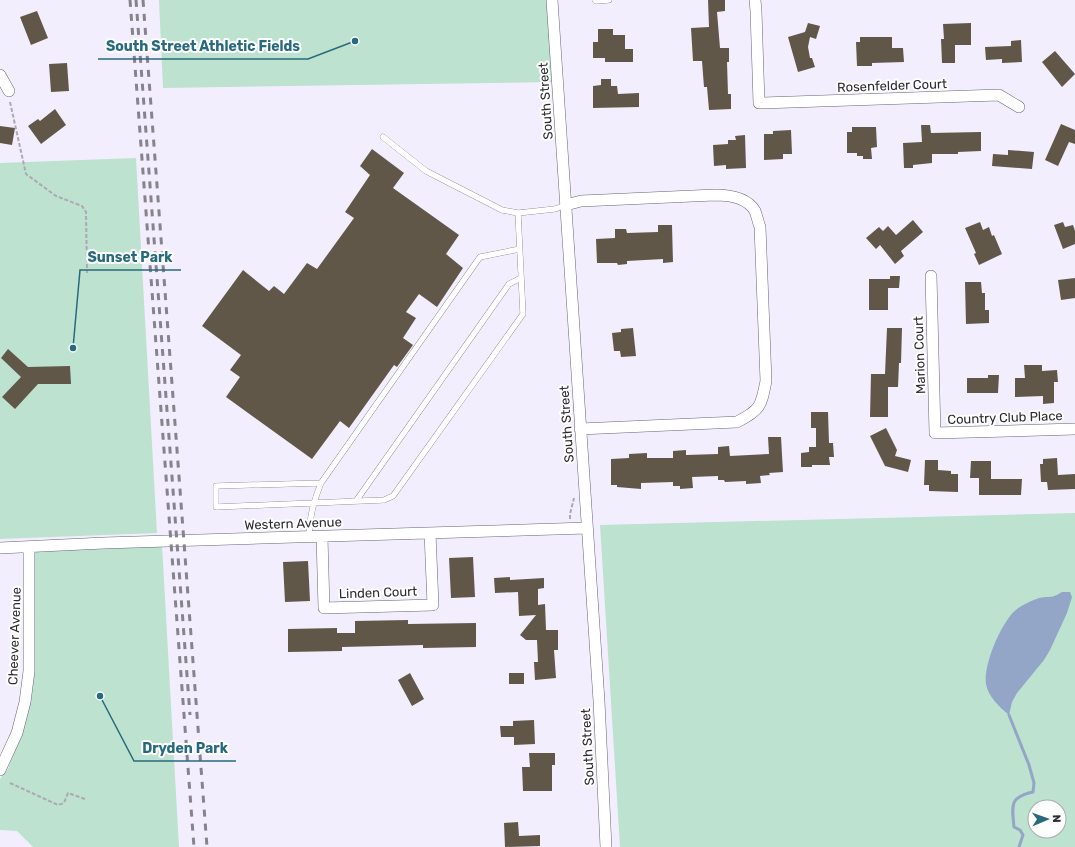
<svg xmlns="http://www.w3.org/2000/svg" width="1075" height="847" font-family="Rubik,sans-serif">
	<style>
		.green { fill: #bde2d0; fill-rule: evenodd }
		.water { fill: #94a6c8 }
		.lines { fill: none; stroke-linecap: round; stroke-linejoin: round }
		.stream { stroke: #94a6c8; stroke-width: 3 }
		.building { fill: #615749 }
		.service-casing { stroke: #696473; stroke-width: 6 }
		.minor-casing { stroke: #696473; stroke-width: 12 }
		.path { stroke: #aca8b4; stroke-width: 2; stroke-dasharray: 4 2; stroke-linecap: butt }
		.service { stroke: #fff; stroke-width: 5.5 }
		.minor { stroke: #fff; stroke-width: 11 }
		.rail { stroke: #87838d; stroke-width: 3; stroke-dasharray: 7 7; stroke-linecap: butt }
		.labels { text-anchor: middle; stroke-width: 4; stroke-linejoin: round; paint-order: stroke }
		.street-label { font-size: 13px; fill: #2d2b31; stroke: #fefefe }
		.leader { fill: none; stroke: #286a7d; stroke-width: 1.5 }
		.callout-dot { fill: #286a7d; stroke: #fefefe; stroke-width: 1.5 }
		.callout-label { font-size: 14px; text-anchor: middle; font-weight: bold; fill: #286a7d; stroke: #fefefe; stroke-width: 4; stroke-linejoin: round; paint-order: stroke }
	</style>
	<rect width="100%" height="100%" fill="#f3eefd"/>
	<path class="green" d="M159 0H547L553 82 163 88Z
		M136 158 157 533 0 539V163Z
		M1075 513V847H620L600 525ZM1035 807H1059V831H1035Z
		M162 545 179 847H33L17 831 0 830V779L8 769 25 722 33 552Z"/>
	<path class="water" d="M1062 592H1070L1072 597 1067 613 1050 650 1044 660 1017 693 1012 702 1009 715C999 707 988 696 986 684 983 665 1002 620 1017 609 1022 605 1033 600 1039 598 1051 595 1049 600 1062 592Z"/>
	<g class="lines">
		<path class="stream" d="M1009 715 1029 765 1034 783 1033 792C1009 797 1012 806 1014 827L1020 830 1023 835 1019 847"/>
	</g>
	<path class="building" d="M708 0H725V11L717 12 720 48H729V62H727L728 94H731V109L709 110 707 87H704L702 61H693L691 28 709 27Z
		M37 11 48 38 31 45 20 17Z
		M808 23 820 26 816 39 810 37 808 47 810 58H812L815 67 798 72 788 37 805 32Z
		M971 23V45H955V63H942L941 39H944L943 24Z
		M598 29H613V35H625V49H633V62H605V58H593V42H598Z
		M860 37H892V48H903L904 62 872 63V66H857L856 42H860Z
		M1021 40 1022 62 1002 63V59L986 60 985 47 1011 46V41Z
		M1055 51 1075 74 1062 87 1042 62Z
		M67 63 69 91 51 92 49 64Z
		M601 79H611V86H617L618 94 639 93V107L593 108V86L601 85Z
		M55 109 66 125 41 144 28 126 38 119 40 121Z
		M1061 124 1075 130V144L1069 142 1058 166 1045 160Z
		M921 125H930L931 133 981 132V151L958 152V154H932V163L913 165V168H904L903 143 922 142Z
		M0 126 15 128 12 145 0 143Z
		M852 127H876L877 147 871 148 872 159H863V156H857V153H847V132H852Z
		M791 130 792 154H783V159L764 160V134H773V131Z
		M745 135 746 168 726 169V165L714 166 713 145 728 144V140H736L735 136Z
		M372 149 404 173 393 188 459 235 446 254 463 268 437 307 419 294 406 312 416 318 403 338 413 345 397 367 394 365 349 428 340 421 312 459 226 397 240 377 230 370 241 355 202 326 243 270 269 291 274 286 284 294 307 263 317 269 354 218 345 212 370 175 360 166Z
		M1008 150 1034 152 1032 169 992 166 993 154 1008 155Z
		M913 220 923 232 901 251 904 256 895 264 880 245 876 249 866 238 879 227 883 231 888 226 896 235Z
		M980 222 983 230 989 227 992 236 994 235 1002 254 979 265 974 254 976 253 965 228Z
		M1063 222 1065 227 1073 225 1075 231V244L1063 249 1054 225Z
		M658 225H672L673 262 663 263V259L627 261V264L618 265 617 263H597L596 239 615 238V229H626L627 233 658 232Z
		M890 276H900L899 288H888V310H869V279H890Z
		M1075 278V298L1061 300 1058 280Z
		M965 282H981L982 293H985V310H989V323L966 324Z
		M633 328 636 356 621 357 620 351H614L612 333 621 332V329Z
		M887 328H902L901 363H899L898 387H888V417H870L871 374H885Z
		M8 349 28 367 70 366 71 384H38L15 409 2 397 21 377 1 358Z
		M1024 365H1042V371L1057 370 1058 382H1054V403L1043 404V396L1015 397V378H1025Z
		M988 375H999L998 393H967V378H988Z
		M811 412H828L829 443H833L834 457H829L830 465H812V467H801V453L809 452V447H816V428H811Z
		M886 428 897 450 895 456 911 460 908 472 885 466 870 436Z
		M768 437H781L783 472 769 473 770 475 760 476 761 483 746 484V481L725 482 724 480H718V476L692 477 693 488 680 489V486H673V482L641 483V489L617 487V485H611V459L629 458V454L647 453V458H673V451L686 450V455L718 454V447L729 446 730 456 769 454Z
		M1057 458 1058 475 1075 474V489L1048 490 1047 482H1041L1040 464H1043V459Z
		M925 460H938V470L951 471V474H958V492L929 491V485H924Z
		M971 461H991V479H1022L1021 495H979V478H970Z
		M473 557 475 597 451 598 449 558Z
		M308 561 310 601 285 602 283 562Z
		M510 577V580L544 578V588L538 589V605L545 604 546 630H558V650H554L556 678 535 680 534 662H538L537 640H526L520 635 536 615 519 616 518 592 495 593 494 578Z
		M408 620V624L476 623V647L423 648V645L342 647V651L288 652V629L337 628V633H355V621Z
		M410 673 424 699 412 706 398 680Z
		M509 673H524V684H509Z
		M534 720 535 744 514 745V737H501L500 726H513V721Z
		M529 753H555V765H552V791H523L522 767H530Z
		M518 822 519 836 540 835V846L505 847 504 823Z"/>
	<g class="lines">
		<defs>
			<path id="service" d="M595 0 596 1 609 0
				M383 137 426 171 502 210 518 213 555 209 566 205
				M321 483 216 486V507L384 500 393 496 523 314 518 213
				M356 501 509 284 521 278
				M309 537C309 517 314 501 321 483L480 257 520 249"/>
			<path id="minor" d="M552 0 599 701 606 847
				M755 0 756 11 759 103 999 95 1019 107
				M0 75 9 91
				M566 205 581 201 715 195C729 195 747 197 755 211 757 216 758 222 760 227L766 381C761 406 761 410 737 422L580 429
				M931 276 935 433 1075 429
				M322 537 324 608 433 605 430 533
				M0 548 104 543 587 528
				M0 770 17 733 25 702 29 671V547"/>
		</defs>
		<use href="#service" class="service-casing"/>
		<use href="#minor" class="minor-casing"/>
		<path class="path" d="M10 102 26 174 56 196 82 206 86 212 87 273
			M570 519V514L574 498
			M10 783 58 805 64 803 68 793 85 799"/>
		<use href="#service" class="service"/>
		<use href="#minor" class="minor"/>
		<path class="rail" d="M130 0 194 847
			M136 0 190 715
			M143 0 207 847"/>
	</g>
	<g class="labels">
		<g class="street-label">
			<text transform="translate(892 85) rotate(-2)" y="5">Rosenfelder Court</text>
			<text transform="translate(545 101) rotate(-94)" y="5">South Street</text>
			<text transform="translate(919 355) rotate(-92)" y="5">Marion Court</text>
			<text transform="translate(1005 417) rotate(-2)" y="5">Country Club Place</text>
			<text transform="translate(566 424) rotate(-94)" y="5">South Street</text>
			<text transform="translate(293 523) rotate(-2)" y="5">Western Avenue</text>
			<text transform="translate(378 592) rotate(-2)" y="5">Linden Court</text>
			<text transform="translate(14 636) rotate(-88)" y="5">Cheever Avenue</text>
			<text transform="translate(587 747) rotate(-93)" y="5">South Street</text>
		</g>
	</g>
	<path class="leader" d="M355 41L308 59H98M73 348L80 270H181M100 696L134 761H236"/>
	<g class="callout-dot">
		<circle cx="355" cy="41" r="4"/>
		<circle cx="73" cy="348" r="4"/>
		<circle cx="100" cy="696" r="4"/>
	</g>
	<g class="callout-label">
		<text x="203" y="51">South Street Athletic Fields</text>
		<text x="130" y="262">Sunset Park</text>
		<text x="185" y="753">Dryden Park</text>
	</g>
	<g transform="translate(1047 819) rotate(88)"><circle r="19" fill="#fefefe" stroke="#aaaaac"/>
	<path d="M0-3L7 15L0 10L-7 15Z" fill="#286a7d"/>
	<text y="-6" font-size="11" font-weight="bold" text-anchor="middle" fill="#2d2b31">N</text>
	</g>
</svg>
